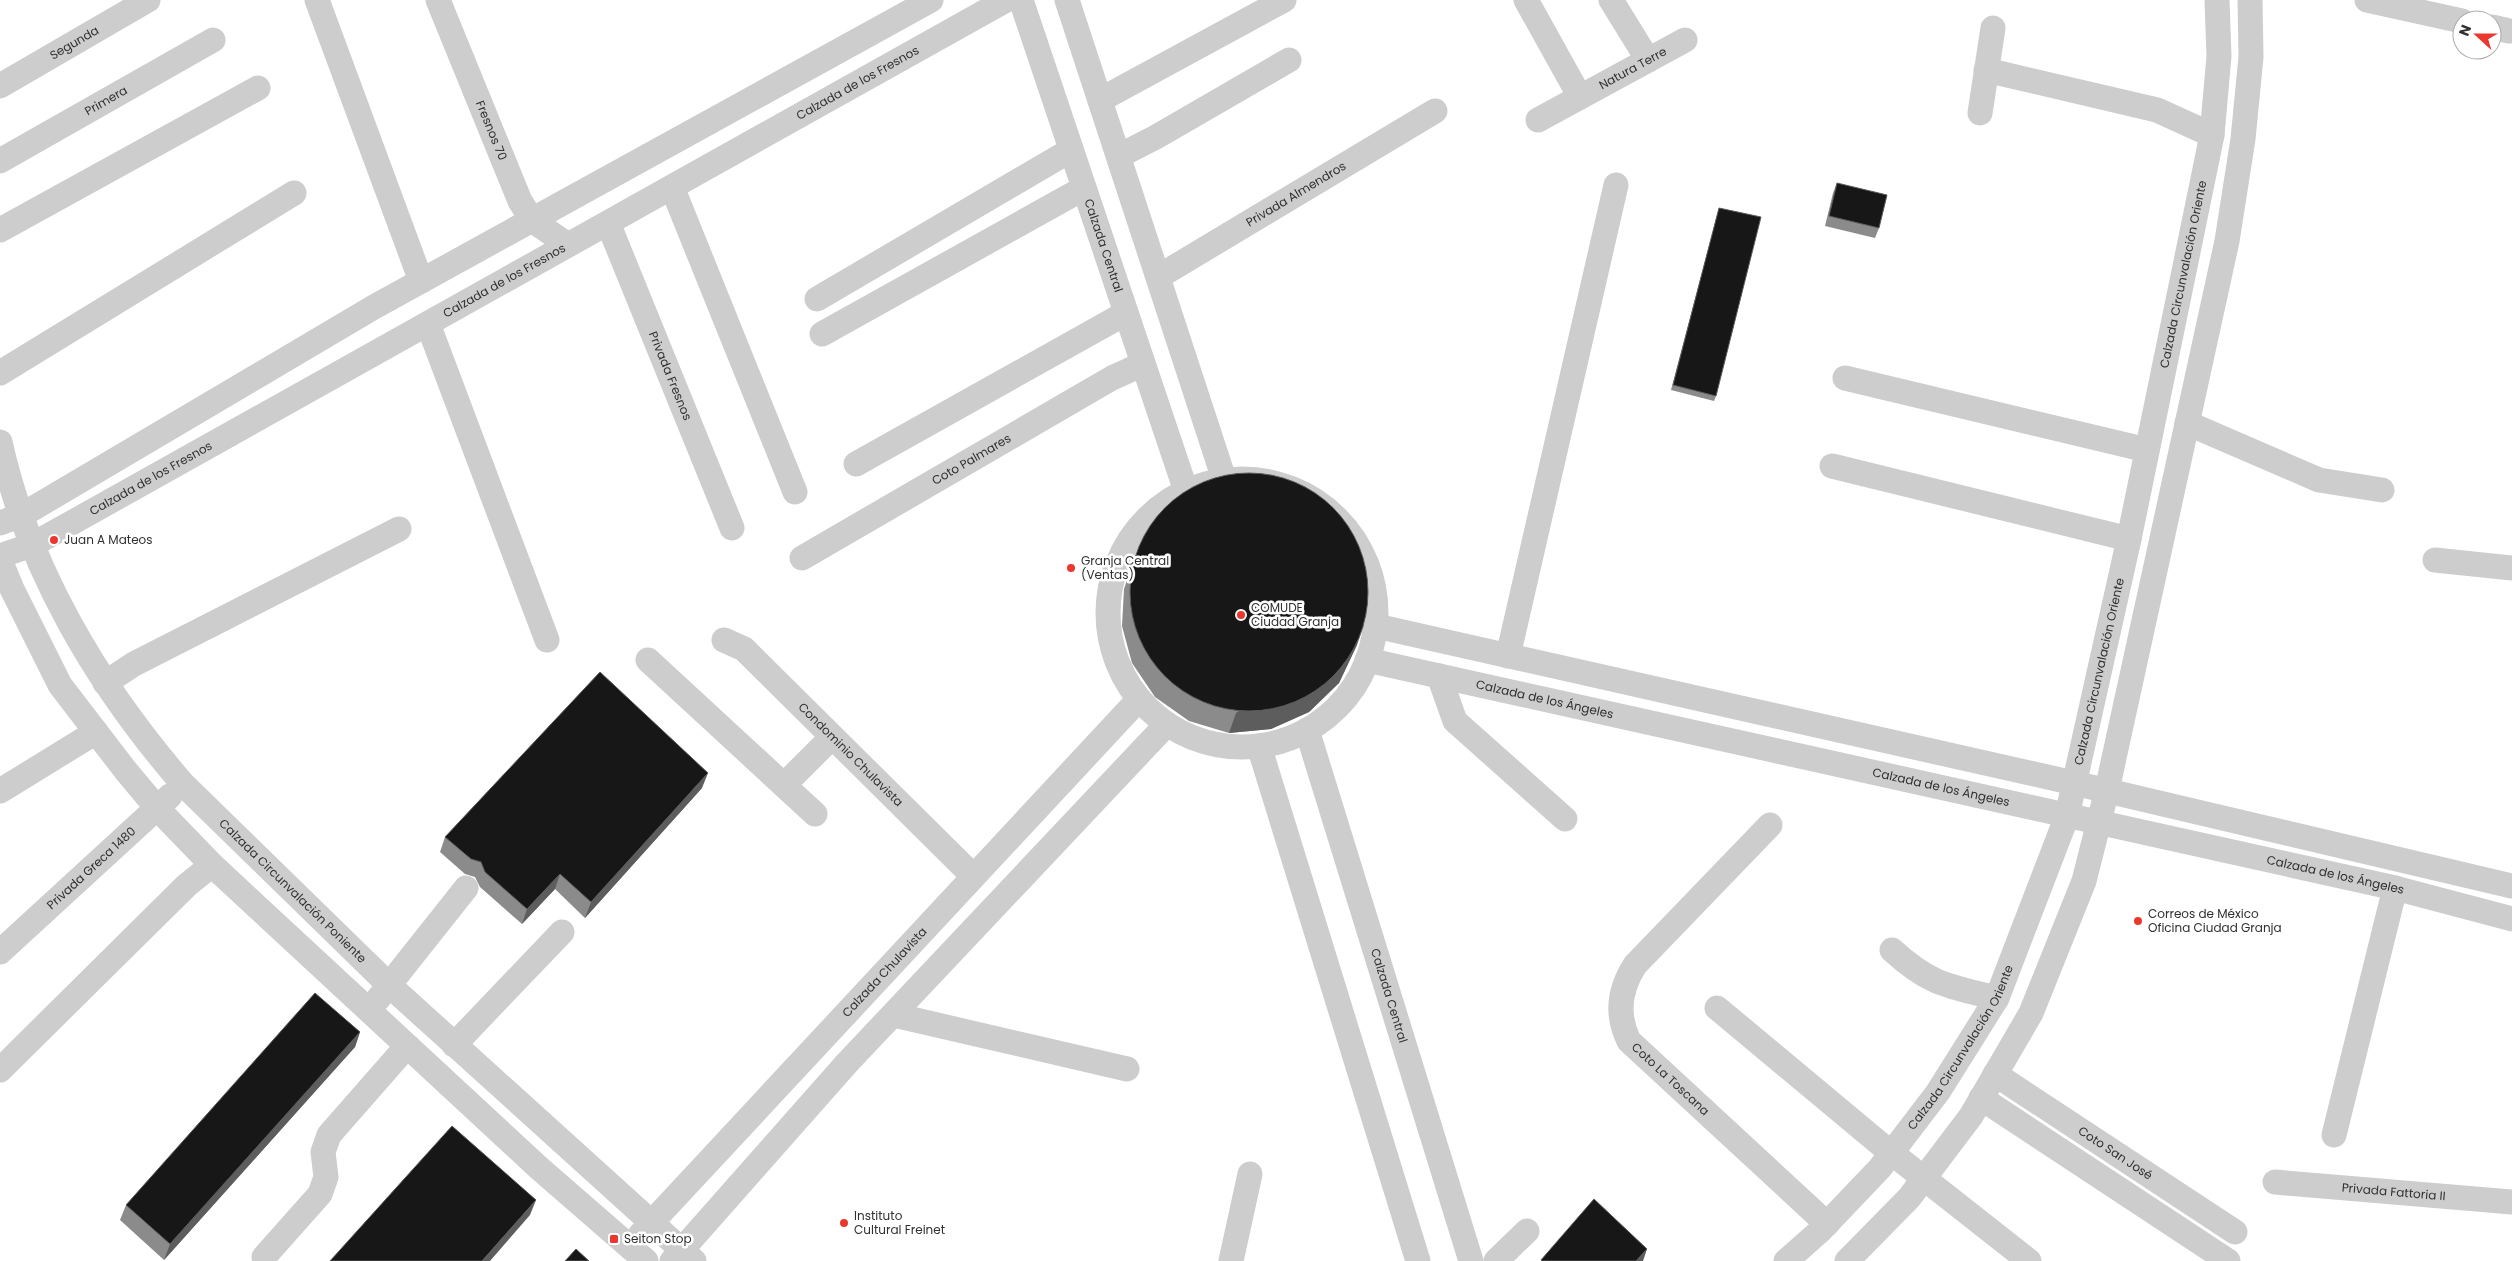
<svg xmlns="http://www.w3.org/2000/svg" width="2512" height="1261" font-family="Poppins,sans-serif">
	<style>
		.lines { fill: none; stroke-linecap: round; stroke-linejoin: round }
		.minor { stroke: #cdcdcd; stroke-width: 25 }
		.wall { fill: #8b8b8b }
		.shaded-wall { fill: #5d5d5d }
		.building { fill: #171717; stroke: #5d5d5d }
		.poi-dot { fill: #eb382e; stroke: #fff; stroke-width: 2 }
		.labels { text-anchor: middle; stroke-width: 5; stroke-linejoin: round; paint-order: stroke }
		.street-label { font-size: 12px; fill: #303030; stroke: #fff }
		.poi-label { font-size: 12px; fill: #303030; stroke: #fff; text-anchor: start }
	</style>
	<rect width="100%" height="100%" fill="#fff"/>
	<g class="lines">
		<g class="minor">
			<path d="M317 0 421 281"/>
			<path id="s1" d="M438 0 520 201 532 220 568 245"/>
			<path id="s2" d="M1021 0 1186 491"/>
			<path d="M1067 0 1224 479"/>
			<path d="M1526 0 1580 97"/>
			<path d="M1611 0 1648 60"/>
			<path d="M2367 0 2462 21"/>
			<path d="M2492 27 2509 31"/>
			<path d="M1986 70 2157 110 2212 135"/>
			<path id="s3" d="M0 86 148 0"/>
			<path d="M1100 100 1284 0"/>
			<path d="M1980 113 1993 28"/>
			<path id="s4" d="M1538 120 1685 40"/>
			<path d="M1119 156 1156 137 1289 60"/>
			<path id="s5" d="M0 161 213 40"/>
			<path d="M672 187 795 492"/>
			<path id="s6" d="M608 223 732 528"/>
			<path d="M0 230 258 88"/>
			<path id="s7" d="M1158 277 1435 111"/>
			<path d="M817 299 1071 150"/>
			<path d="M428 324 547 640"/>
			<path d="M822 334 1084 188"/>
			<path d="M0 373 294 193"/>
			<path d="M1845 378 2147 450"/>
			<path d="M2187 423 2319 480 2382 490"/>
			<path id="s8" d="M0 442C28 569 98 686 183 784L389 985 694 1261"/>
			<path d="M856 464 1126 313"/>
			<path d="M1832 466 2129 539"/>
			<circle cx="1242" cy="613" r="134"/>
			<path d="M0 523 22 515 374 307 931 0"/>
			<path id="s9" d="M0 556 32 545 1006 0"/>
			<path id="s10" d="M802 558 1112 378 1143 364"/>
			<path d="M0 560 12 589 60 685 126 771 157 808 212 865 539 1168 646 1261"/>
			<path d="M2435 560 2512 568"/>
			<path d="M1376 626 2074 783 2512 886"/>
			<path id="s11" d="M724 640 744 649 973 876"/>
			<path d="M1508 656 1616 185"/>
			<path d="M648 660 815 814"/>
			<path id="s12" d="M1367 660 2395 888 2512 919"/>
			<path d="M1439 676 1455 721 1565 819"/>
			<path d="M105 683 134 664 399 529"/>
			<path id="s13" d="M1307 730 1471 1261"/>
			<path d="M1259 746 1418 1261"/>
			<path d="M784 785 832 737"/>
			<path d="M0 791 96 732"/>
			<path id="s14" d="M1770 825 1635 965C1619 990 1616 1015 1629 1041L1827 1224"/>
			<path d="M1892 950C1930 985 1949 986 1997 998"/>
			<path id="s15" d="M0 952 170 796"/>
			<path d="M378 999 466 888"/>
			<path d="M1717 1008 1879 1143 2029 1261"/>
			<path d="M894 1015 1127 1069"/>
			<path d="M454 1045 562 932"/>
			<path d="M0 1070 187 885 212 865"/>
			<path id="s16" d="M1995 1074 2235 1232"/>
			<path d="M1981 1098 2228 1261"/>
			<path d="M2334 1135 2395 888"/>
			<path id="s17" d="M2275 1182 2512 1202"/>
			<path id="s18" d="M640 1235 1139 699"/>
			<path d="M264 1257 320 1194 326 1177 323 1152 329 1135 407 1046"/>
			<path d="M672 1261 847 1063 1167 724"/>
			<path d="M1231 1261 1250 1174"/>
			<path d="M1496 1261 1527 1231"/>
			<path id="s19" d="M1786 1261 1820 1231 1880 1168 1938 1092 1997 998 2067 816 2129 539 2212 135 2219 56 2217 0"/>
			<path d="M1847 1261 1909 1198 1971 1116 2031 1013 2084 881 2107 790 2227 241 2243 139 2251 57 2250 0"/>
		</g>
	</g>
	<path class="wall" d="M1837 183 1879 228 1875 238 1825 226 1833 193Z
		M1719 208 1716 396 1714 401 1671 390Z
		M1131 568 1357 645 1339 683 1309 712 1271 729 1229 733 1189 721 1155 697 1132 663 1122 626 1124 589Z
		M702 788 585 918 555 889 522 924 480 887 475 877 465 874 440 852 445 837Z
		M360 1032 355 1047 164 1260 120 1220 126 1205Z"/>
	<path class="shaded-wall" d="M1364 625 1357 645 1339 683 1309 712 1271 729 1229 733 1236 713Z
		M708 773 702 788 585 918 591 902Z
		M560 874 555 889 522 924 527 909Z
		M360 1032 355 1047 164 1260 170 1244Z
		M536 1200 530 1215 490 1261H482Z
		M1647 1249 1643 1261H1636Z"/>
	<path class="building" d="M1837 183 1887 195 1879 228 1829 216Z
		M1719 208 1761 217 1716 396 1673 385Z
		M1130 592a119 119 0 1 1 238 0a119 119 0 1 1-238 0Z
		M600 672 708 773 591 902 560 874 527 909 485 872 481 862 471 859 445 837Z
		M315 993 360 1032 170 1244 126 1205Z
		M452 1126 536 1200 482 1261H330Z
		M1594 1199 1647 1249 1636 1261H1542L1541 1260Z
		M576 1249 589 1261H565Z"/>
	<g class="poi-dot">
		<circle cx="54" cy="540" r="5"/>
		<circle cx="1071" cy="568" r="5"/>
		<circle cx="1241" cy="615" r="5"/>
		<circle cx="2138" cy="921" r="5"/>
		<circle cx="844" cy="1223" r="5"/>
		<rect x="609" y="1234" width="10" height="10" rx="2.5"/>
	</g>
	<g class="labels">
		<g class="street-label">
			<text dy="4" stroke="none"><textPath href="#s3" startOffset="86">Segunda</textPath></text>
			<text dy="4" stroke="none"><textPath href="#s4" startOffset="108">Natura Terre</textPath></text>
			<text dy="4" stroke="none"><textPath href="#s9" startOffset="980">Calzada de los Fresnos</textPath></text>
			<text dy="4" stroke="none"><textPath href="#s5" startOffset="122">Primera</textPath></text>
			<text dy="4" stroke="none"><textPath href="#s1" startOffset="141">Fresnos 70</textPath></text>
			<text dy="4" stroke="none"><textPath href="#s7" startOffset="161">Privada Almendros</textPath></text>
			<text dy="4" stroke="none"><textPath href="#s2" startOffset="259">Calzada Central</textPath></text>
			<text dy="4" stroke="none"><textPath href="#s19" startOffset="1088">Calzada Circunvalación Oriente</textPath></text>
			<text dy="4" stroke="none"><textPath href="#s9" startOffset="575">Calzada de los Fresnos</textPath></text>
			<text dy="4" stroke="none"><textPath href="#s6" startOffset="165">Privada Fresnos</textPath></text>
			<text dy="4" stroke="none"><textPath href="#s10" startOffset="196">Coto Palmares</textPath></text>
			<text dy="4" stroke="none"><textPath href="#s9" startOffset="170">Calzada de los Fresnos</textPath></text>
			<text dy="4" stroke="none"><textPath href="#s19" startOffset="682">Calzada Circunvalación Oriente</textPath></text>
			<text dy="4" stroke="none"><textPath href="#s12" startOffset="182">Calzada de los Ángeles</textPath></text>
			<text dy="4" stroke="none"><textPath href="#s11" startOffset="172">Condominio Chulavista</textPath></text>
			<text dy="4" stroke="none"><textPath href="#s12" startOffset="588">Calzada de los Ángeles</textPath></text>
			<text dy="4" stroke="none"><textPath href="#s15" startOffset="124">Privada Greca 1480</textPath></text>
			<text dy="4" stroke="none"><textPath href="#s12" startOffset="992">Calzada de los Ángeles</textPath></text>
			<text dy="4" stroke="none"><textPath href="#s8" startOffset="545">Calzada Circunvalación Poniente</textPath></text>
			<text dy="4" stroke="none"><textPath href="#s18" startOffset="359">Calzada Chulavista</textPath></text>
			<text dy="4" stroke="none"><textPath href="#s13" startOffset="278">Calzada Central</textPath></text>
			<text dy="4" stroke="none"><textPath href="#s19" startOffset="278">Calzada Circunvalación Oriente</textPath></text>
			<text dy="4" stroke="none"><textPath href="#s14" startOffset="331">Coto La Toscana</textPath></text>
			<text dy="4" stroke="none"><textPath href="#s16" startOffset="144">Coto San José</textPath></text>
			<text dy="4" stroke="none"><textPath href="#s17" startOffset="119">Privada Fattoria II</textPath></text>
		</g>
		<g class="poi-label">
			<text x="64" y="544">Juan A Mateos</text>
			<text x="1081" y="565">Granja Central<tspan x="1081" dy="14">(Ventas)</tspan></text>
			<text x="1251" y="612">COMUDE<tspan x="1251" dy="14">Ciudad Granja</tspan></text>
			<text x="2148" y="918">Correos de México<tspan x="2148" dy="14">Oficina Ciudad Granja</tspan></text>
			<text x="854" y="1220">Instituto<tspan x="854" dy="14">Cultural Freinet</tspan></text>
			<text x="624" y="1243">Seiton Stop</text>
		</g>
	</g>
	<g transform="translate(2477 35) rotate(291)"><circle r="24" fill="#ffffff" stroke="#acacac"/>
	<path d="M0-4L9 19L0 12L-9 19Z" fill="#eb382e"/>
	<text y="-8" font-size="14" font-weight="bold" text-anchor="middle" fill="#303030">N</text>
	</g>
</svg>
